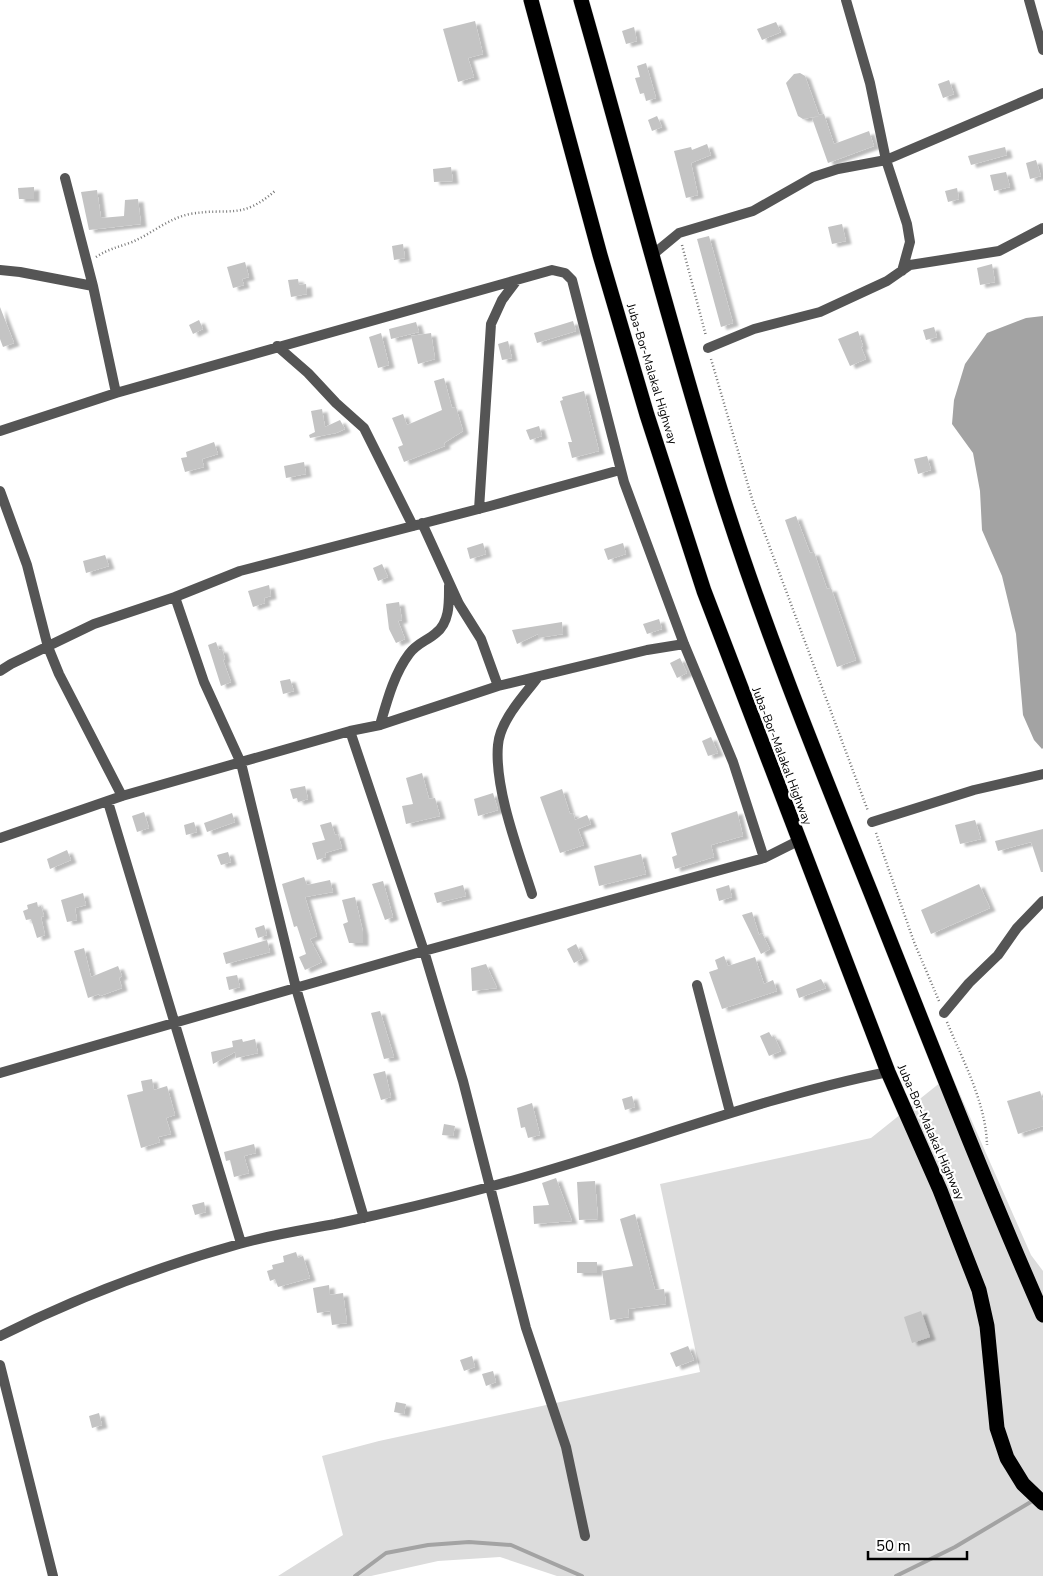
<svg xmlns="http://www.w3.org/2000/svg" width="1043" height="1576" font-family="'Nunito Sans',sans-serif">
	<style>
		.green { fill: #dcdcdc }
		.water { fill: #a3a3a3 }
		.lines { fill: none; stroke-linecap: round; stroke-linejoin: round }
		.stream { stroke: #a3a3a3; stroke-width: 4 }
		.building { fill: #c4c4c4; filter: url(#shadow) }
		.highway-casing { stroke: #dbdbdb; stroke-width: 16 }
		.path { stroke: #777; stroke-width: 2.5; stroke-dasharray: 1 2.5; stroke-linecap: butt }
		.street { stroke: #555; stroke-width: 10 }
		.highway { stroke: #000; stroke-width: 15 }
		.labels { text-anchor: middle; stroke-width: 4.5; stroke-linejoin: round; paint-order: stroke }
		.street-label { font-size: 12px; fill: #000; stroke: #fff }
	</style>
	<defs>
		<filter id="shadow"><feDropShadow dx="5.5" dy="3" stdDeviation="1" flood-color="#0004"/></filter>
	</defs>
	<rect width="100%" height="100%" fill="#fff"/>
	<path class="green" d="M951 1074 1031 1255 1043 1271V1576H557L500 1557 438 1561 371 1576H278L343 1535 322 1456 379 1441 700 1372 660 1184 871 1138Z"/>
	<path class="water" d="M1043 316V748L1042 749 1034 740 1023 715 1016 634 1002 576 982 530 980 491 973 453 952 424 954 400 965 364 987 333 1026 318Z"/>
	<g class="lines">
		<path class="stream" d="M355 1576 386 1553 428 1545 469 1542 511 1545 582 1576
			M896 1576 955 1547 1034 1500"/>
	</g>
	<path class="building" d="M475 21 483 54 468 58 474 77 458 82 443 29Z
		M776 22 781 32 762 40 757 29Z
		M634 27 637 41 626 44 622 31Z
		M646 63 656 98 646 101 644 93 640 94 635 78 640 77 637 66Z
		M800 73 805 76 819 115 824 114 834 144 869 131 874 146 828 163 812 118 819 116 803 119 798 116 786 83 794 74Z
		M949 80 954 94 943 98 938 84Z
		M657 116 662 127 652 131 648 120Z
		M707 144 711 155 691 163 698 195 686 198 674 151 691 147 692 150Z
		M1005 147 1007 155 971 165 968 156Z
		M1036 160 1041 176 1030 179 1026 163Z
		M451 167 453 181 434 182 433 169Z
		M1006 172 1010 187 994 191 990 175Z
		M34 187V199H19L18 188Z
		M957 188 959 199 948 202 945 191Z
		M97 190 101 218 124 216 125 200 138 199 141 224 89 230 81 192Z
		M842 224 846 241 832 244 828 227Z
		M709 236 733 323 721 327 697 239Z
		M403 244 405 258 394 260 392 246Z
		M245 262 249 277 242 279 244 285 233 288 227 267Z
		M992 264 995 282 980 285 977 268Z
		M298 279 299 285 306 284 307 294 291 297 288 280Z
		M0 307 14 343 3 347 0 339Z
		M199 320 203 329 193 334 189 325Z
		M573 321 576 331 537 343 534 333Z
		M416 322 419 332 391 339 389 329Z
		M934 327 937 337 926 340 923 330Z
		M858 331 863 346 861 347 866 359 850 366 838 339Z
		M381 333 389 365 378 368 369 337Z
		M431 333 435 359 418 364 411 336Z
		M508 341 512 358 502 360 498 344Z
		M444 378 452 408 456 407 463 431 444 443 445 446 404 462 398 447 403 445 392 418 403 414 407 425 442 410 434 381Z
		M584 391 599 451 572 458 568 442H572L560 401 563 400 562 397Z
		M322 409 325 427 340 420 345 429 336 433 310 438 309 435 315 432 311 411Z
		M539 426 542 436 530 440 526 430Z
		M214 442 218 454 202 459 204 467 185 472 181 458 187 457 186 452Z
		M927 456 931 470 918 474 914 459Z
		M304 462 306 474 286 478 284 466Z
		M796 516 810 553 814 552 827 589 831 588 856 660 837 667 785 520Z
		M483 543 486 554 470 559 467 548Z
		M623 543 626 554 608 560 604 549Z
		M105 555 109 566 86 573 83 561Z
		M382 564 388 577 378 581 373 568Z
		M269 585 271 596 264 598 265 603 253 607 248 591Z
		M399 602 402 620 398 621 405 639 396 643 389 629 386 604Z
		M659 619 662 629 647 634 643 624Z
		M562 622 563 634 538 638V634L517 644 512 630Z
		M216 642 219 650 222 649 225 659 223 660 231 682 221 686 208 645Z
		M680 658 687 673 677 678 670 663Z
		M290 679 294 691 283 694 280 681Z
		M711 737 718 753 708 756 702 741Z
		M422 773 429 799 435 798 440 816 406 824 402 806 413 804 406 778Z
		M305 786 308 799 298 802 297 798 293 799 290 789Z
		M562 789 570 814 573 813 575 820 587 815 591 824 578 829 584 845 560 853 540 797Z
		M493 793 498 810 478 816 474 799Z
		M737 811 743 836 711 845 714 857 675 869 672 857 677 855 671 833Z
		M144 812 149 828 137 832 132 816Z
		M232 813 235 822 207 832 204 823Z
		M975 820 981 839 960 844 955 825Z
		M194 822 197 832 186 835 184 825Z
		M331 822 335 835 338 834 342 848 325 853 326 857 317 860 312 843 325 840 320 825Z
		M1043 829V872H1041L1031 842 998 851 995 841Z
		M67 850 71 860 50 869 47 859Z
		M228 852 231 862 221 865 217 855Z
		M641 854 646 874 599 886 594 866Z
		M304 877 307 885 330 880 333 892 305 897 317 936 310 939 322 962 305 970 299 957 306 954 297 926 294 927 282 884Z
		M383 881 393 917 385 920 372 884Z
		M979 884 990 908 931 934 921 910Z
		M463 885 466 896 437 903 434 893Z
		M729 885 732 897 719 901 716 889Z
		M83 893 86 905 75 908 77 920 67 922 61 900Z
		M355 897 363 932V943H349L343 924 348 922 342 900Z
		M37 902 38 907 41 906 44 916 41 917 45 935 37 938 31 919 26 920 23 911 28 909 27 905Z
		M752 912 759 935 762 933 770 949 761 954 742 915Z
		M264 925 267 935 258 938 255 928Z
		M267 940 270 952 226 964 223 953Z
		M576 944 583 958 574 963 567 949Z
		M84 948 91 977 118 966 122 976 119 978 122 988 100 996 99 994 88 998 74 951Z
		M724 956 728 966 755 957 764 984 773 980 777 991 722 1009 709 972 718 969 715 960Z
		M486 964 497 988 472 991 471 968Z
		M237 975 240 987 229 990 226 977Z
		M821 979 826 988 799 998 796 989Z
		M380 1011 394 1057 384 1059 371 1013Z
		M769 1032 772 1037 774 1036 781 1051 769 1056 760 1036Z
		M242 1039 243 1042 255 1039 258 1053 236 1058 235 1052 213 1064 211 1052 233 1047 232 1041Z
		M385 1071 391 1097 381 1100 373 1074Z
		M152 1079 154 1090 167 1086 175 1115 166 1118 171 1134 158 1137 160 1142 141 1148 127 1095 143 1091 141 1081Z
		M1040 1091 1043 1101V1126L1018 1134 1007 1101Z
		M632 1096 635 1107 625 1110 622 1099Z
		M532 1103 540 1135 528 1138 525 1127 521 1128 517 1108Z
		M444 1124 455 1126 453 1136 442 1135Z
		M254 1144 256 1153 244 1156 249 1173 234 1177 230 1160 226 1161 224 1152Z
		M556 1178 572 1221 534 1224 533 1206 549 1205 542 1183Z
		M595 1181 598 1219 579 1220 577 1182Z
		M204 1202 206 1212 195 1215 192 1205Z
		M635 1214 655 1290 664 1289 666 1304 628 1309 629 1317 610 1320 602 1271 633 1266 620 1219Z
		M296 1252 298 1258 303 1256 310 1278 278 1287 275 1279 270 1281 267 1271 273 1269 272 1265 284 1262 283 1256Z
		M577 1262H597V1273H577Z
		M329 1285 330 1295 343 1293 347 1323 332 1325 330 1311 317 1313 313 1288Z
		M921 1311 930 1337 912 1343 904 1317Z
		M688 1346 694 1360 676 1367 670 1353Z
		M472 1356 475 1367 464 1371 460 1360Z
		M493 1371 496 1382 486 1386 482 1374Z
		M396 1402 406 1404 404 1414 394 1412Z
		M99 1413 102 1425 92 1428 89 1416Z"/>
	<g class="lines">
		<defs>
			<path id="highway" d="M531 0 600 255 647 415 704 591 888 1072 940 1190 979 1290 987 1326 997 1428 1007 1458 1023 1484 1043 1503
				M581 0C628 164 670 329 721 492 764 628 818 761 871 893 927 1034 982 1176 1043 1315"/>
		</defs>
		<use href="#highway" class="highway-casing"/>
		<path class="path" d="M682 245 706 336
			M96 257C108 249 119 247 132 242 151 234 169 218 190 214 229 207 241 221 276 190
			M711 359 753 502 868 811
			M876 833 914 942 939 1001
			M947 1022C963 1061 986 1103 987 1145"/>
		<path class="street" d="M846 0 870 83 886 160 907 224 910 242 902 271
			M1029 0 1043 50
			M65 178 93 286 116 393
			M651 256 679 233 753 211 813 177 838 169 886 160 1043 93
			M0 270 20 272 93 286
			M277 346 308 373 336 403 364 428 413 526
			M708 348 754 329 820 312 887 281 910 265 999 251 1043 228
			M0 431 116 393 552 270 565 273 572 280 624 482 684 644 733 762 764 858
			M0 491 27 565 48 647 59 674 122 796
			M479 509 491 324 502 300 517 280
			M422 523 459 604 481 639 498 686
			M175 597 204 682 241 763 296 988 364 1218
			M0 671 11 664 94 624 175 597 240 571 490 506 620 470
			M380 725C387 701 394 674 409 654 417 643 427 641 436 633 450 622 449 602 449 586
			M350 731 424 951 463 1081 526 1328 566 1447 585 1536
			M108 802 241 1243
			M872 822 974 790 1043 774
			M0 838 122 796 350 731 380 725 498 686 647 650 684 644
			M532 894C519 853 494 788 498 745 500 720 524 696 538 677
			M697 985 730 1112
			M944 1013 969 983 998 955 1017 928 1043 901
			M0 1073 424 951 764 858 798 841
			M0 1336C76 1298 157 1267 239 1244 270 1235 303 1230 335 1224 387 1213 438 1201 489 1187 623 1152 752 1099 888 1072
			M0 1365 53 1576"/>
		<use href="#highway" class="highway"/>
	</g>
	<g class="labels">
		<g class="street-label">
			<text transform="translate(652 374) rotate(73)" y="4">Juba-Bor-Malakal Highway</text>
			<text transform="translate(782 756) rotate(69)" y="4">Juba-Bor-Malakal Highway</text>
			<text transform="translate(931 1132) rotate(66)" y="4">Juba-Bor-Malakal Highway</text>
		</g>
	</g>
	<path d="M868 1551v8h99v-8" fill="none" stroke="#000000" stroke-width="2.5"/>
	<text x="876" y="1551" font-size="15" fill="#000000" stroke="#ffffff" stroke-width="4" paint-order="stroke">50 m</text>
</svg>
